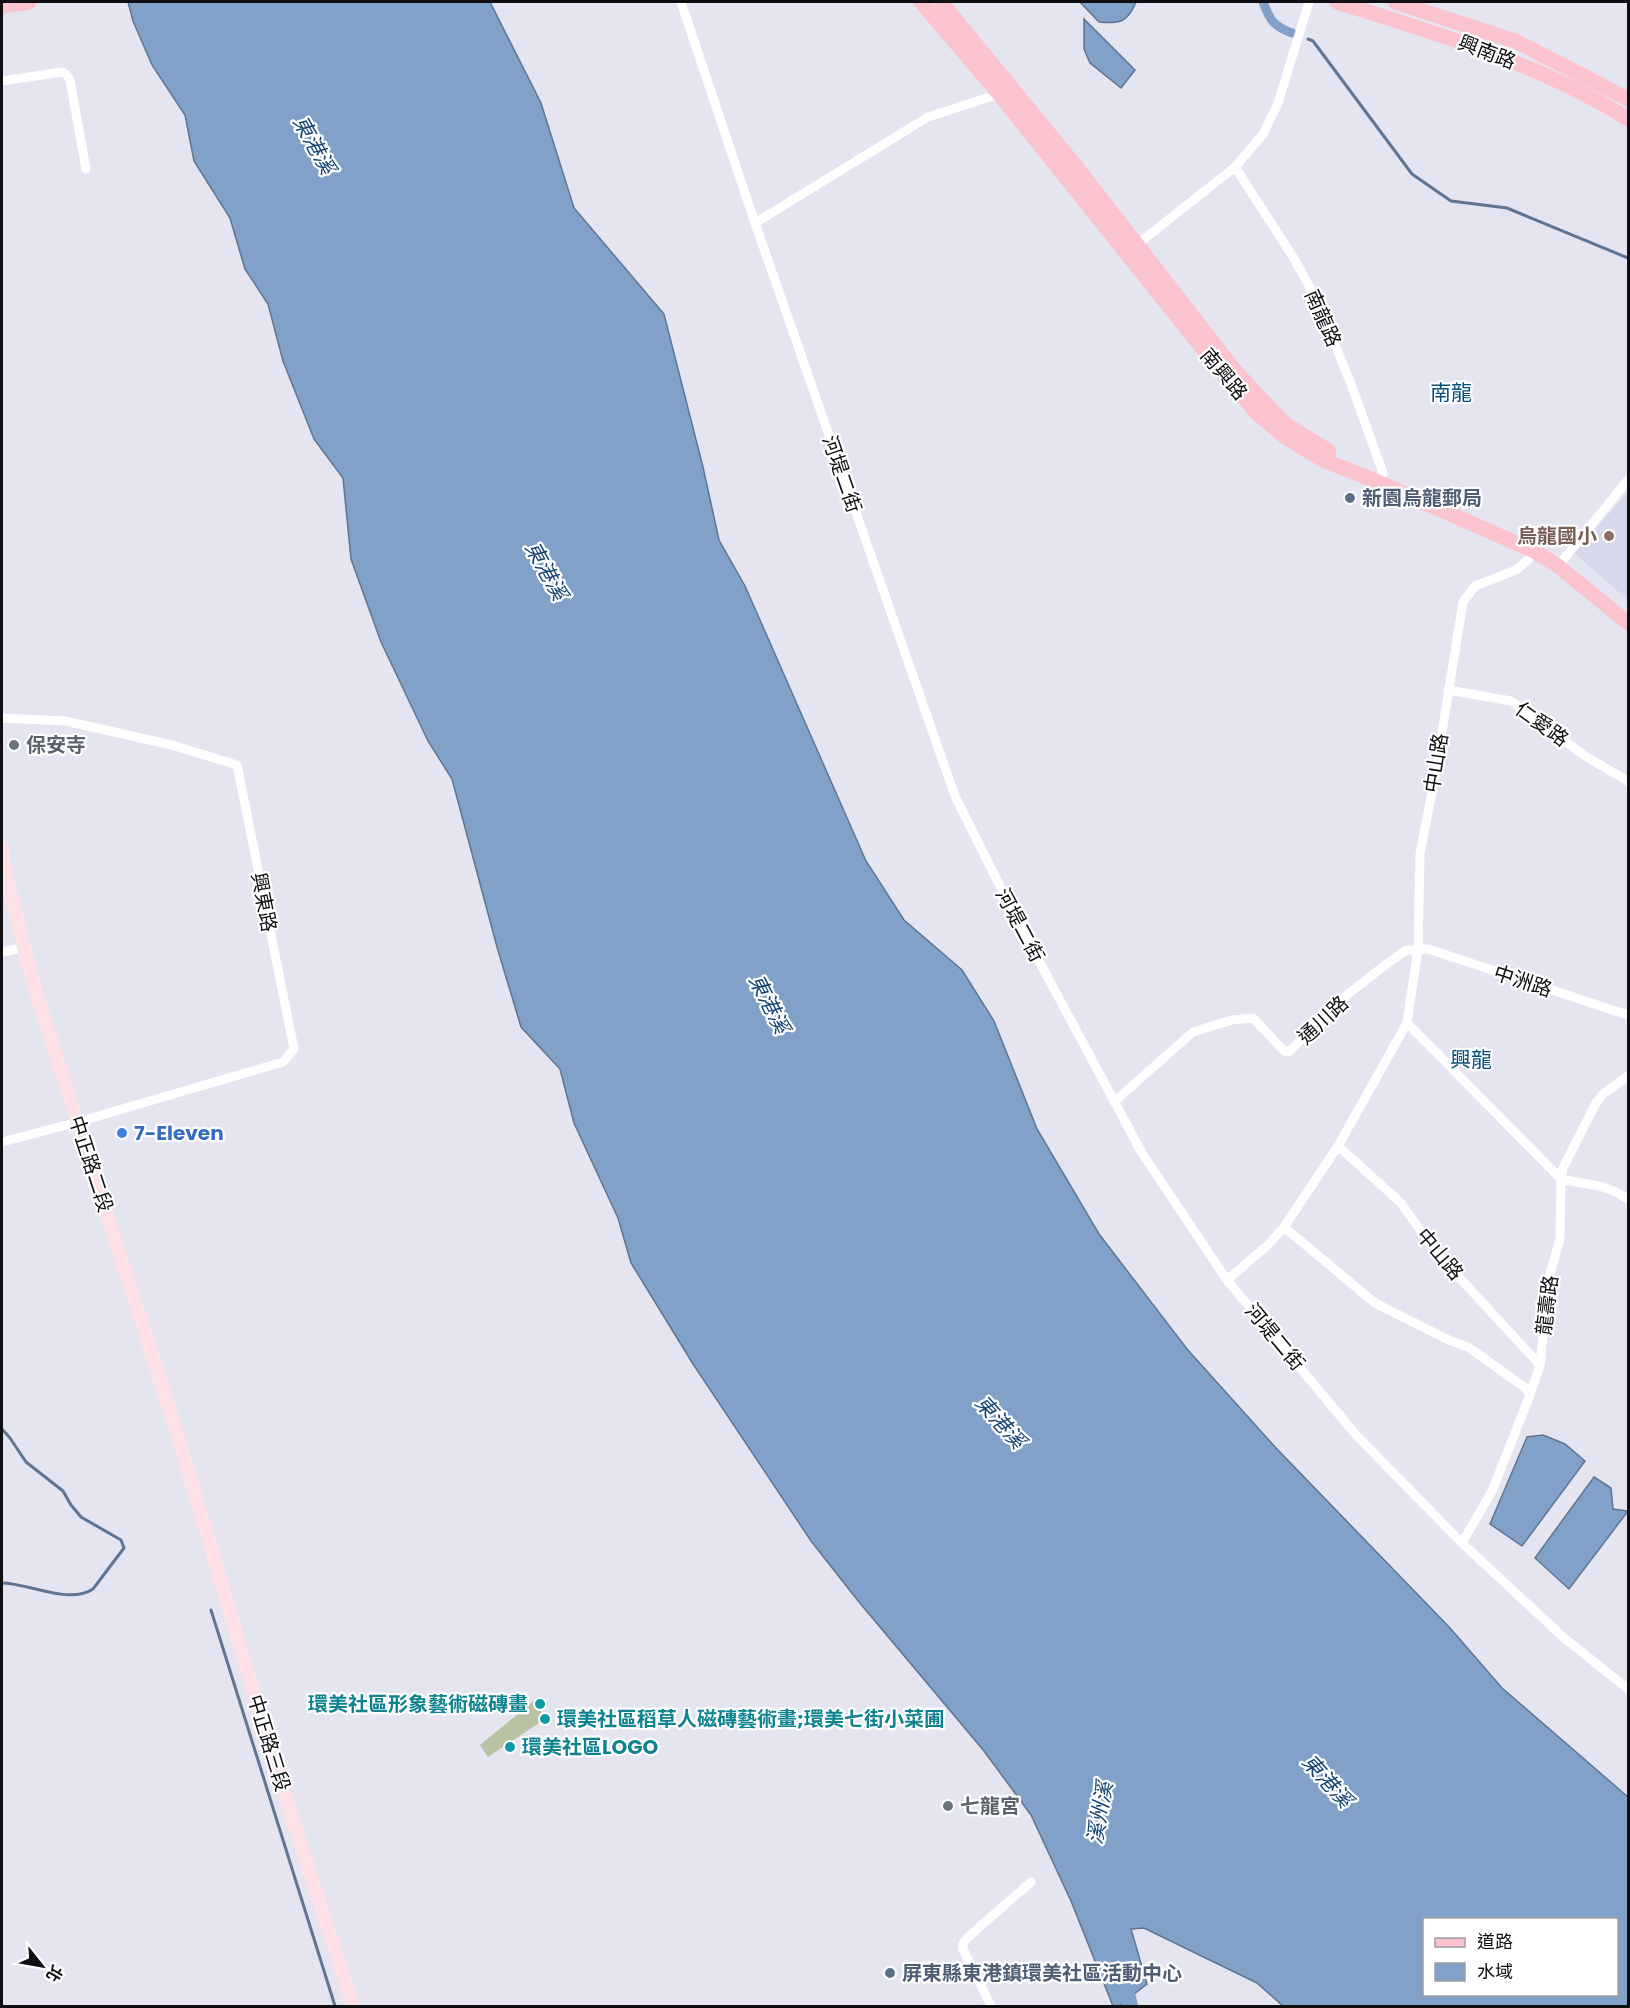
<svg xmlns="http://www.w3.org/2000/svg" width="1630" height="2008" font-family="Poppins,'Noto Sans TC',sans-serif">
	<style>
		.built { fill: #d7d8eb }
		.green { fill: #b8c1a1 }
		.water { fill: #81a1c8; stroke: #5f7592; stroke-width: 1.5; fill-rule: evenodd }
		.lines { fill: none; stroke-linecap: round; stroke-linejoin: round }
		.stream { stroke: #5f7592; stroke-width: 3 }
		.canal { stroke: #81a1c8; stroke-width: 9 }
		.river { stroke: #81a1c8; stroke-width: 16 }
		.street { stroke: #fff; stroke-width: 9 }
		.secondary { stroke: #fde1e6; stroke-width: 14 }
		.primary { stroke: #fbc3ce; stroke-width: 15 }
		.service-dot { fill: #5c6f8a; stroke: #fff; stroke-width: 2 }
		.education-dot { fill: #8d6e63; stroke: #fff; stroke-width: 2 }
		.worship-dot { fill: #6b7280; stroke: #fff; stroke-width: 2 }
		.shop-dot { fill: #3f7fe0; stroke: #fff; stroke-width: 2 }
		.culture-dot { fill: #0f9aa8; stroke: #fff; stroke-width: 2 }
		.labels { text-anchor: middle; stroke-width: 4.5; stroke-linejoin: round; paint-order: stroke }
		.street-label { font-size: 20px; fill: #0f0f13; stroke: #fff }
		.service-label { font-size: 20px; font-weight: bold; fill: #4e5e75; stroke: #fff; text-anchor: start }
		.education-label { font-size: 20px; font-weight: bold; fill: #785e54; stroke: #fff; text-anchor: end }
		.worship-label { font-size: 20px; font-weight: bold; fill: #5b616d; stroke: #fff; text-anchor: start }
		.shop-label { font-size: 20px; font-weight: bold; fill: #366cbe; stroke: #fff; text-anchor: start }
		.culture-label { font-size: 20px; font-weight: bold; fill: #0d838f; stroke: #fff; text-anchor: start }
		.water-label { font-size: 21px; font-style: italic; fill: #144273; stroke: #fff }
		.neighbourhood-label { font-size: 21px; fill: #06507e; stroke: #fff }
	</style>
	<rect width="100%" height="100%" fill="#e4e5f1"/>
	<path class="built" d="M1628 492V600L1574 553Z"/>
	<path class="green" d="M535 1700 545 1719 488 1757 480 1745Z"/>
	<path class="water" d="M128 2H490L541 103 574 208 664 314 703 467 719 540 745 586 866 861 904 920 962 970 994 1021 1037 1129 1099 1234 1187 1349 1276 1448 1450 1628 1502 1688 1628 1797V2006H1283L1257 1983 1144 1928 1131 1929 1147 1984 1119 2006H1113L1071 1901 1031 1815 984 1751 859 1602 811 1541 693 1364 631 1263 618 1218 574 1123 560 1069 521 1027 497 947 452 779 428 741 381 642 351 559 343 478 314 439 283 361 268 304 245 269 230 218 194 161 185 115 152 65 133 21ZM1424 1920H1616V1994H1424Z
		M1080 2H1136C1128 22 1120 24 1099 22Z
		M1084 19 1135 70 1121 88 1090 63 1084 49Z
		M1543 1435 1565 1444 1585 1461 1522 1546 1490 1524 1527 1437Z
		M1594 1477 1611 1488 1613 1509 1628 1511 1569 1589 1535 1558Z"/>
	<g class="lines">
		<path class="stream" d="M1308 39 1313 41 1412 174 1451 201 1507 208 1628 258
			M2 1429 10 1438 26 1462 63 1491 71 1505 81 1517 121 1540 124 1548 93 1589C69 1605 28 1583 2 1583
			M211 1610 335 2006"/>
		<path class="canal" d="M1263 2C1270 20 1273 26 1292 33"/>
		<path class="river" d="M1123 1978 1130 2006"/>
		<path class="street" d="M681 2 755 223 955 796 1017 920 1142 1153 1227 1280 1357 1436 1462 1543 1563 1637 1628 1689
			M2 81 62 72 66 74 70 80 86 169
			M1235 167 1295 260 1316 299 1351 384 1383 473 1378 482
			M755 223 928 117 1002 93
			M1134 247 1235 167 1263 134 1278 103 1309 2
			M1558 566 1628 480
			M1448 690 1511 701 1585 756 1628 781
			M2 718 65 721 172 745 237 765 294 1049 283 1062 78 1122 2 1142
			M2 952 23 948
			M1407 1023 1561 1179 1603 1187 1616 1192 1628 1199
			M1114 1102 1193 1032 1232 1020 1253 1018 1284 1051 1289 1052 1333 1006 1380 969 1406 950 1428 949 1628 1015
			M1338 1146 1400 1202 1435 1251 1540 1365
			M1284 1227 1338 1146 1407 1023 1418 949 1420 854 1434 782 1463 602 1475 586 1516 570 1529 559 1537 543
			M1227 1280 1268 1245 1284 1227 1375 1303 1451 1341 1468 1347 1527 1389 1530 1395
			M1462 1543 1492 1491 1530 1395 1540 1365 1549 1277 1560 1239 1561 1179 1563 1168 1596 1103 1603 1094 1628 1076
			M991 2006 963 1949V1944L967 1938 1031 1882"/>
		<path class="secondary" d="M2 847 4 868 33 983 176 1430 274 1761 353 2006"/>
		<path class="primary" d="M921 2 999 94 1228 380 1257 413 1284 436 1323 460 1378 482 1534 551 1558 566 1628 623
			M941 2 1075 165 1236 372 1284 423 1329 451
			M1337 2C1437 34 1539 63 1628 119
			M1395 2 1515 41 1628 99
			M2 6 29 2"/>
	</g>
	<g class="service-dot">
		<circle cx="1350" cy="498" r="6"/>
		<circle cx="890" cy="1973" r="6"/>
	</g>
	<circle class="education-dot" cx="1609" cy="536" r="6"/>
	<g class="worship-dot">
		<circle cx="14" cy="745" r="6"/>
		<circle cx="948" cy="1806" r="6"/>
	</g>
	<circle class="shop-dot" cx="122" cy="1133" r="6"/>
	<g class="culture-dot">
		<circle cx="540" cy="1704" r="6"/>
		<circle cx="545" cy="1719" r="6"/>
		<circle cx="510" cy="1747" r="6"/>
	</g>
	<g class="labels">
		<g class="street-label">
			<text transform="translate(1487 52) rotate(21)" y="7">興南路</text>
			<text transform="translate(1323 318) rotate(66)" y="7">南龍路</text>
			<text transform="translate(1224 374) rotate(50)" y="7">南興路</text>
			<text transform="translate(842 474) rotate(71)" y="7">河堤二街</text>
			<text transform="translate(1542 724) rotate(36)" y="7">仁愛路</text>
			<text transform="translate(1436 763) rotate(-81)" y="7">中山路</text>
			<text transform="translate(264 902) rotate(79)" y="7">興東路</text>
			<text transform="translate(1020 925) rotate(62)" y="7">河堤二街</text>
			<text transform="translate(1523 981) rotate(18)" y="7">中洲路</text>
			<text transform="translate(1323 1020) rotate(-43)" y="7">通川路</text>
			<text transform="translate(91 1164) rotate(72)" y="7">中正路二段</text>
			<text transform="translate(1440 1254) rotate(50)" y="7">中山路</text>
			<text transform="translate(1547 1305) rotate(-83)" y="7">龍壽路</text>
			<text transform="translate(1275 1337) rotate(50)" y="7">河堤二街</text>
			<text transform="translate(269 1743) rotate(73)" y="7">中正路三段</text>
		</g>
		<g class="service-label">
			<text x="1362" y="505">新園烏龍郵局</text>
			<text x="902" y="1980">屏東縣東港鎮環美社區活動中心</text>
		</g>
		<g class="education-label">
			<text x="1597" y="543">烏龍國小</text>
		</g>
		<g class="worship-label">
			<text x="26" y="752">保安寺</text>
			<text x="960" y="1813">七龍宮</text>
		</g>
		<g class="shop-label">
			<text x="134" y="1140">7-Eleven</text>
		</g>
		<g class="culture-label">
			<text x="528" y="1711" text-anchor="end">環美社區形象藝術磁磚畫</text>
			<text x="557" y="1726">環美社區稻草人磁磚藝術畫;環美七街小菜圃</text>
			<text x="522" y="1754">環美社區LOGO</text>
		</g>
		<g class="water-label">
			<text transform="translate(314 145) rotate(61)" y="7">東港溪</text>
			<text transform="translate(546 571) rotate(61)" y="7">東港溪</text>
			<text transform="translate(769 1004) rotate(63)" y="7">東港溪</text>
			<text transform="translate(1000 1422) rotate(48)" y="7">東港溪</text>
			<text transform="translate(1327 1781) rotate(48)" y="7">東港溪</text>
			<text transform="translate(1100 1813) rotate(-80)" y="7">溪州溪</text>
		</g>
		<g class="neighbourhood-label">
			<text x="1451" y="400">南龍</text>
			<text x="1471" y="1067">興龍</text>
		</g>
	</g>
	<rect width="1630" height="2008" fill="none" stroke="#0f0f13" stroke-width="6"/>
	<rect x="1423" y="1918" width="195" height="78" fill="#ffffff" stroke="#9f9fa1" stroke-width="1.5"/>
	<rect x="1435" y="1938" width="30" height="9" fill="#fbc3ce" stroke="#9f9fa1" stroke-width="1.5"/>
	<text x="1477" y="1948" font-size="18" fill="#0f0f13">道路</text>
	<rect x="1435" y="1963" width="30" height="18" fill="#81a1c8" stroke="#9f9fa1" stroke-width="1.5"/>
	<text x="1477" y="1978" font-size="18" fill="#0f0f13">水域</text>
	<g transform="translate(42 1966) rotate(121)" stroke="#ffffff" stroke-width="4.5" paint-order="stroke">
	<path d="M0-4.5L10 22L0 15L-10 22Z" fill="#0f0f13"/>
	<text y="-9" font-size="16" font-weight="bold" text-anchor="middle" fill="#0f0f13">北</text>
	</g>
</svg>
